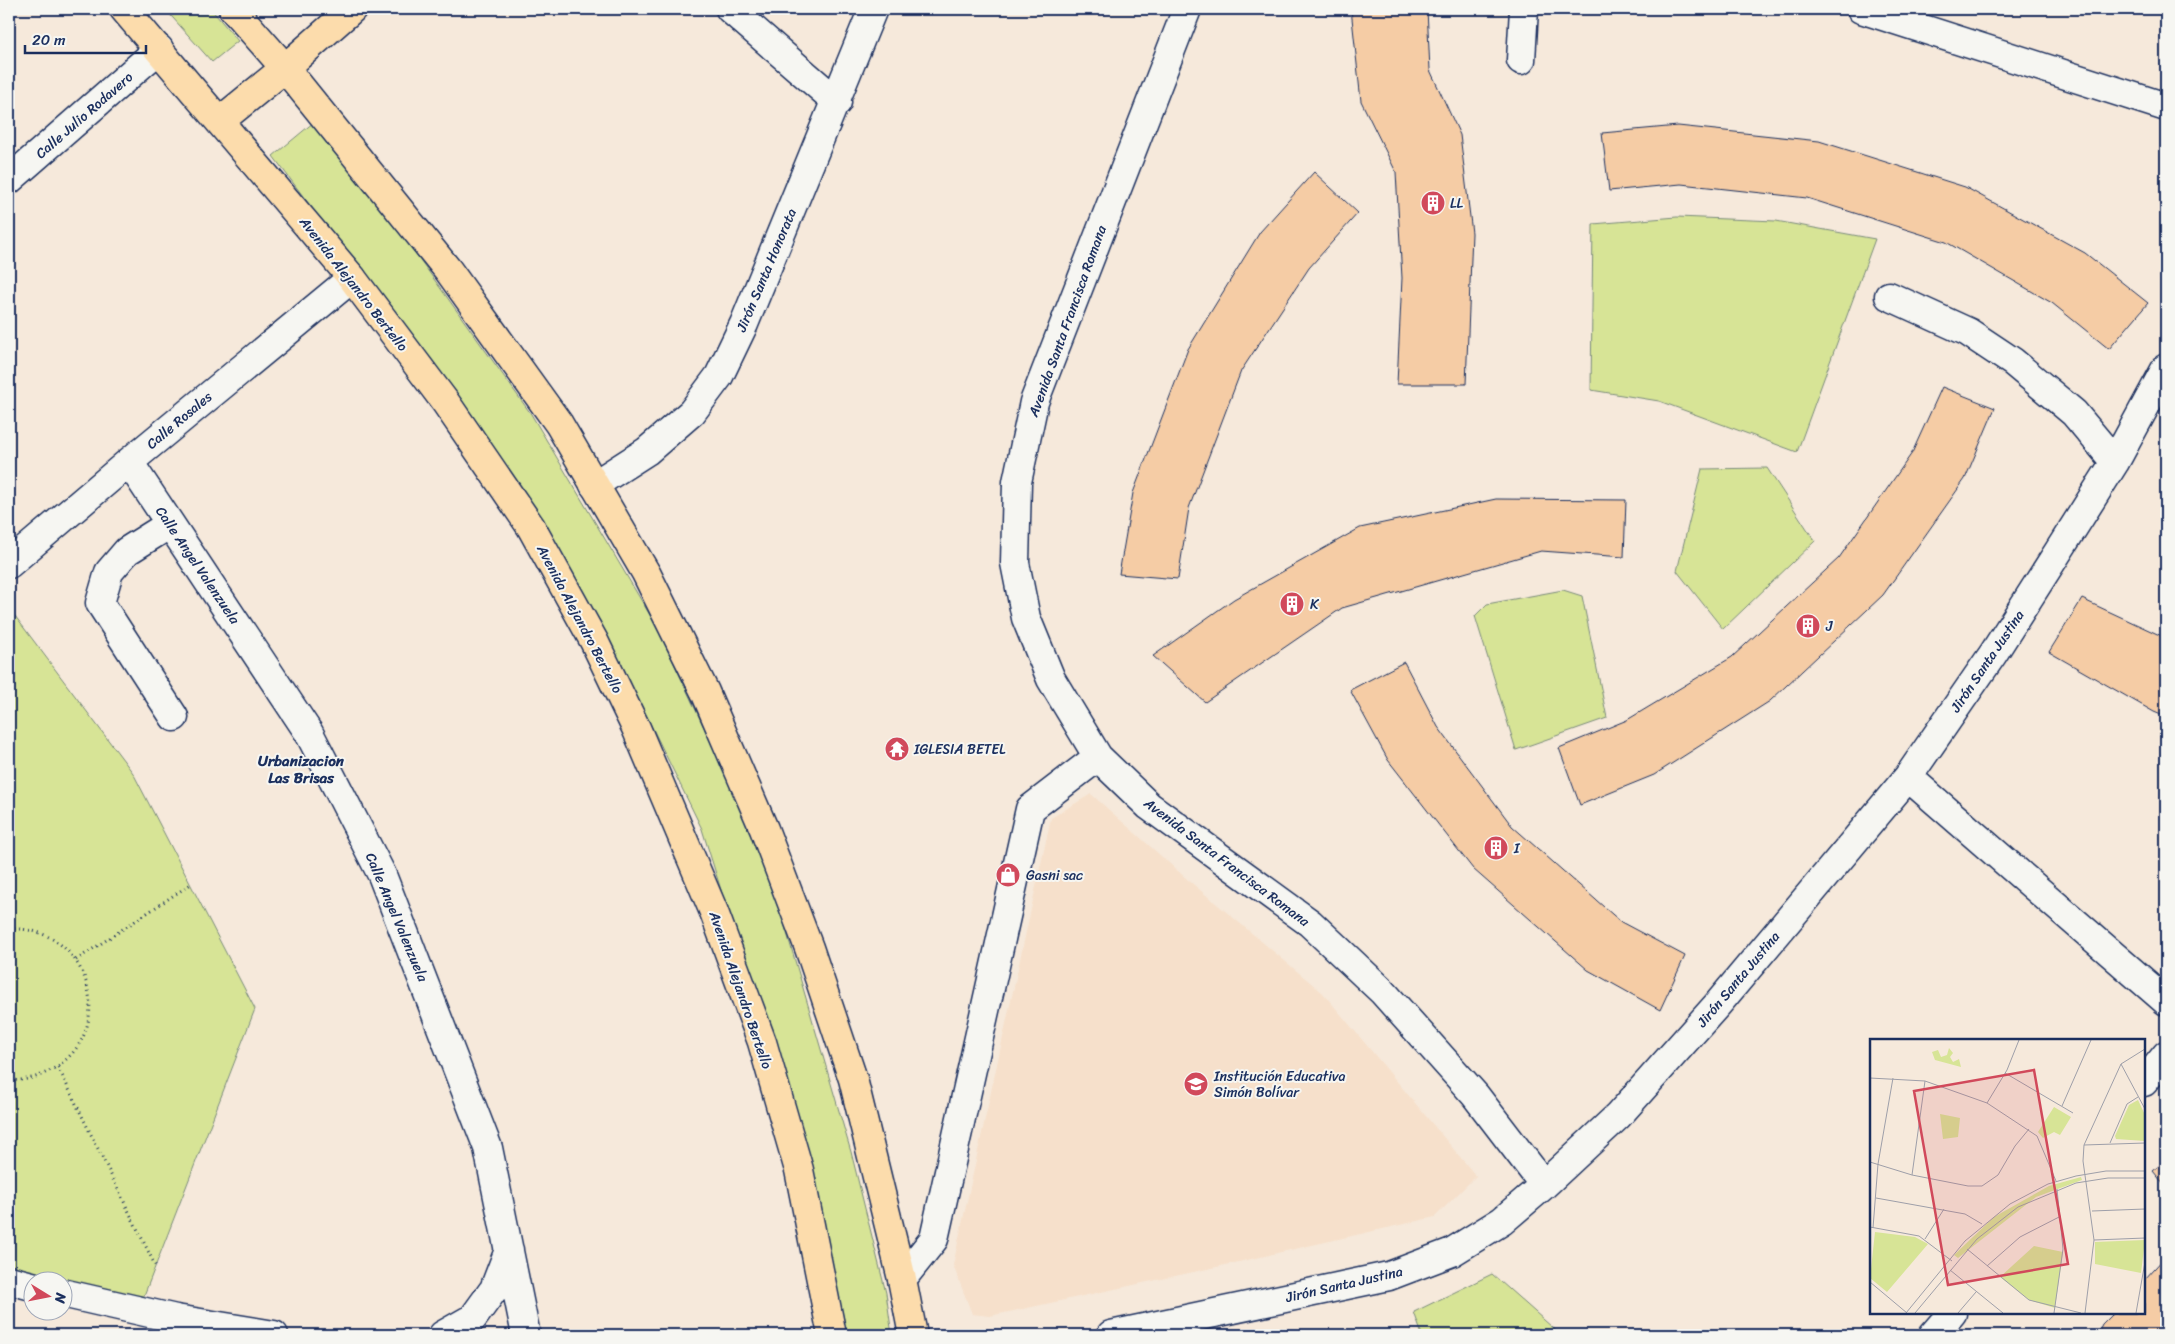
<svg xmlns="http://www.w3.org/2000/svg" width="2175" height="1344" font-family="Sriracha,sans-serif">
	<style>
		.built { fill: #f6e0cb }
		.green { fill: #d7e496; stroke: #798a7a }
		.building { fill: #f5cca5; stroke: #1b2f5e }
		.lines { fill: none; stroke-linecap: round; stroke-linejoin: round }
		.minor-casing { stroke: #1b2f5e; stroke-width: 31 }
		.major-casing { stroke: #1b2f5e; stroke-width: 31 }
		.path { stroke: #1b2f5e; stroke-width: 3; stroke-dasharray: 1 4; stroke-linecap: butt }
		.minor { stroke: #f6f6f2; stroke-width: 28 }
		.major { stroke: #fcdcac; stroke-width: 28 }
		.labels { text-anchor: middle; stroke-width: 4; stroke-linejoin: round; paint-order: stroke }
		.street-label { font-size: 14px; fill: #1b2f5e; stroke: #f6f6f2 }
		.poi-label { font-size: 14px; fill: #1b2f5e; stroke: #f6f6f2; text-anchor: start }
		.neighbourhood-label { font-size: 15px; font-weight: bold; fill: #1b2f5e; stroke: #f6f6f2 }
		.inset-road { fill: none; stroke: #9e9fa9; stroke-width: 1 }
		.view { fill: #d1495b; fill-opacity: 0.15; stroke: #d1495b; stroke-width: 2.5 }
		.inset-edge { fill: none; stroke: #1b2f5e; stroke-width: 2.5 }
	</style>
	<rect width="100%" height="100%" fill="#f6e9db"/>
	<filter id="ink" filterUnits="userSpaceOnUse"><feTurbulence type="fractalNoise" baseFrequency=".02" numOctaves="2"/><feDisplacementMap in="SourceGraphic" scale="10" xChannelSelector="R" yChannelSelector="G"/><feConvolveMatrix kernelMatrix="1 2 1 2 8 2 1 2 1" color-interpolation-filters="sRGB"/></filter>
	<g filter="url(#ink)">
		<path class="built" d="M1091 794 1187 879 1323 993 1476 1176 1435 1217 1212 1268 990 1316 972 1314 953 1265 1051 818Z"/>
		<path class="green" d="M165 9H211L238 41 212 62Z
			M314 122 413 250 531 414 657 627 765 858 851 1152 886 1293 892 1335H848L794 1124 702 829 600 621 478 430 273 156Z
			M1677 217 1776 221 1875 239 1797 452 1659 401 1591 390 1593 224Z
			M1767 468 1815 541 1723 629 1677 571 1702 469Z
			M1563 590 1582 596 1607 718 1516 750 1475 616 1487 604Z
			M9 608 133 773 255 1009 138 1311 62 1282 9 1280Z
			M1492 1274 1561 1335H1422L1414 1312Z"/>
		<path class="building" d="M1351 9H1427L1430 70 1460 135 1472 233 1466 384H1397L1402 278 1396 172 1361 101Z
			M1678 126 1819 141 1965 187 2085 253 2148 303 2109 349 2052 303 1946 242 1807 198 1681 184 1609 191 1602 133Z
			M1314 172 1358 213 1309 268 1241 371 1189 508 1178 579 1119 574 1133 493 1188 349 1260 232Z
			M1942 387 1995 408 1965 479 1883 595 1770 701 1654 775 1580 805 1559 748 1627 720 1732 657 1839 558 1912 453Z
			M1496 499 1626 500 1624 557 1541 551 1342 608 1205 702 1153 656 1234 599 1360 528Z
			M2082 599 2166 638V717L2154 712 2049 652Z
			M1404 662 1438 727 1512 826 1621 922 1685 956 1660 1010 1588 970 1473 869 1388 760 1350 690Z
			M2166 1160V1187L2153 1171Z
			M2166 1256V1335H2097L2102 1325 2114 1313H2144V1280Z"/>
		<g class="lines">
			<defs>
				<path id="minor" d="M730 9 837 102
					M1187 9 1034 402 1017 482 1015 563 1026 618 1051 679 1098 757 1149 806 1310 923 1382 991 1475 1095 1544 1185
					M1861 9 2166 107
					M1521 60 1524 9
					M9 180 159 49
					M1889 296 1968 332 2013 362 2074 413 2115 462
					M129 462 309 733 382 875 488 1148 526 1335
					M594 485 647 451 692 412 719 376 744 324 873 9
					M170 524 127 551 109 572 100 603 174 717
					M9 564 129 462 352 278
					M1908 777 2166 1001
					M2144 1082 2166 1055
					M902 1279 934 1239 1030 809 1098 757
					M9 1280 32 1286
					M62 1293 176 1319 274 1335
					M443 1335 473 1318 494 1289 509 1250
					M1111 1335 1389 1276 1452 1252 1502 1221 1544 1185 1618 1116 1717 1005 1908 777 1993 654 2058 552 2115 462 2166 368
					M1933 1335 1952 1313"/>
				<path id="major" d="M124 9 352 278 446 403 531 527 594 641 636 728 714 912 762 1042 799 1170 832 1335
					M233 9 285 68 448 270 559 424 646 573 705 692 764 829 809 948 853 1079 902 1279 913 1335
					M220 121 285 68 352 9"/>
			</defs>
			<use href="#minor" class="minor-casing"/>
			<use href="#major" class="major-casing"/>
			<path class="path" d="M9 668 14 615
				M9 929C90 924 122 1034 49 1071 37 1078 23 1081 9 1080
				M76 960 191 884
				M58 1067 156 1267"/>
			<use href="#minor" class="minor"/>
			<use href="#major" class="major"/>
		</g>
	</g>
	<defs>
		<symbol id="building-disc" viewBox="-11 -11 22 22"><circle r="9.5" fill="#d1495b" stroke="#f6f6f2"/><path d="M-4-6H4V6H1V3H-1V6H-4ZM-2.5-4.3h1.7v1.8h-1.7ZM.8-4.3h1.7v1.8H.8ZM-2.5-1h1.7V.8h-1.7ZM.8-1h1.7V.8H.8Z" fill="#fff"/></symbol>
		<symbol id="temple-disc" viewBox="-11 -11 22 22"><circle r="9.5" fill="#d1495b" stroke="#f6f6f2"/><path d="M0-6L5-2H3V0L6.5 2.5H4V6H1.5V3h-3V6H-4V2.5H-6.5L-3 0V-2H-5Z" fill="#fff"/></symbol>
		<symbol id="shop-disc" viewBox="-11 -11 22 22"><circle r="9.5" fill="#d1495b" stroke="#f6f6f2"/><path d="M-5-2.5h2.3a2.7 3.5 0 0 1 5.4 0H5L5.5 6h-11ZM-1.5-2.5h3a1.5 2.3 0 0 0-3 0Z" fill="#fff"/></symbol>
		<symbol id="school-disc" viewBox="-11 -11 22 22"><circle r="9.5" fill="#d1495b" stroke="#f6f6f2"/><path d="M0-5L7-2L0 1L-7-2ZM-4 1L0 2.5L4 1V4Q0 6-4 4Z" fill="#fff"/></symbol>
	</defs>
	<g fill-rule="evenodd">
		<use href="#building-disc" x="1419" y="189" width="28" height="28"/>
		<use href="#building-disc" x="1278" y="590" width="28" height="28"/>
		<use href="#building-disc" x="1794" y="612" width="28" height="28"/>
		<use href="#temple-disc" x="883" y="735" width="28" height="28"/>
		<use href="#building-disc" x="1482" y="834" width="28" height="28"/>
		<use href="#shop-disc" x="994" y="861" width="28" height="28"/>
		<use href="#school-disc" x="1182" y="1070" width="28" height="28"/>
	</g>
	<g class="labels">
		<g class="street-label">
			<text transform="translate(84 115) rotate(-41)" y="5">Calle Julio Rodavero</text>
			<text transform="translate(766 270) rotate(-67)" y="5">Jirón Santa Honorata</text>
			<text transform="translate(354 284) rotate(52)" y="5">Avenida Alejandro Bertello</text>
			<text transform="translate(1067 321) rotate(-70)" y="5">Avenida Santa Francisca Romana</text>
			<text transform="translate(179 420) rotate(-40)" y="5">Calle Rosales</text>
			<text transform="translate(198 565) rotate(56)" y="5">Calle Angel Valenzuela</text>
			<text transform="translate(580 619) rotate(62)" y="5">Avenida Alejandro Bertello</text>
			<text transform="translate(1987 661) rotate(-56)" y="5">Jirón Santa Justina</text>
			<text transform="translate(1227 862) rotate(37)" y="5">Avenida Santa Francisca Romana</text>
			<text transform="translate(397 917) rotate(67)" y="5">Calle Angel Valenzuela</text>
			<text transform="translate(1738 979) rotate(-50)" y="5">Jirón Santa Justina</text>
			<text transform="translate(741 990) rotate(71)" y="5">Avenida Alejandro Bertello</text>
			<text transform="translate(1344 1284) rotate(-13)" y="5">Jirón Santa Justina</text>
		</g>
		<g class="poi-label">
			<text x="1450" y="208">LL</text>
			<text x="1310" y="609">K</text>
			<text x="1826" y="631">J</text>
			<text x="914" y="754">IGLESIA BETEL</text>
			<text x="1514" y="853">I</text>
			<text x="1026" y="880">Gasni sac</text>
			<text x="1214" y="1081">Institución Educativa<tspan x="1214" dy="16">Simón Bolívar</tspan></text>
		</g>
		<g class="neighbourhood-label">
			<text x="301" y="766">Urbanizacion<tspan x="301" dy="17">Las Brisas</tspan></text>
		</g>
	</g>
	<g transform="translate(1870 1039)">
		<rect width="275" height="275" fill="#f6e9db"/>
		<path d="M79 9 83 14 80 18 83 23 89 20 91 28 65 21 62 13 68 11 71 18 77 16ZM268 61 275 76V102L246 100 245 97 259 66ZM184 68 201 78 190 96 184 93 173 99 168 93ZM70 75 90 79 88 98 73 100ZM211 138 212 141 166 158 88 219 84 216 124 178 179 147ZM5 193 45 198 58 205 17 253 0 239ZM275 201 271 234 225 225V203ZM164 207 193 213 185 269 159 261 130 238Z" fill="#d7e496"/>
		<path class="inset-road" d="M251 25 275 70M135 34 203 74M0 39 55 42 117 64 167 97 186 142M117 64 137 31 149 1M192 67 221 1M240 104 257 65 268 58M214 106 275 104M0 123 42 136 98 147H112L128 136 145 107 159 90M42 136 55 42M6 159 95 175 112 185M222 172 275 170M0 188 49 197 82 222M3 189 8 125 23 39M55 200 74 170M224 201 275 199M97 210 159 261 211 274M117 227 150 198 191 177M80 231 133 274M0 243 37 274M36 274 95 202 140 165 178 145 206 137 236 132H275M45 274 107 200 148 168 206 144 238 139H275M88 274 106 253M184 274 193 210 187 150M215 274 224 201 213 122 214 106 251 25 275 10M266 274 275 223"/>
		<path class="view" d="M164 31 198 225 78 246 44 52Z"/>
		<rect width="275" height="275" class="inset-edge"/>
	</g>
	<rect width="2175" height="1344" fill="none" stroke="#f6f6f2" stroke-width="30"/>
	<rect x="15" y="15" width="2145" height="1314" fill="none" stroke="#1b2f5e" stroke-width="2" filter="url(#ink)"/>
	<g transform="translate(48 1296) rotate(100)"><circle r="24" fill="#f6f6f2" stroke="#9ea6b7"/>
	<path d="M0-4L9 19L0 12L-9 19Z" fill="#d1495b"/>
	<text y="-8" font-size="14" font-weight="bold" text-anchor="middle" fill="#1b2f5e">N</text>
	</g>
	<path d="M25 45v8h121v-8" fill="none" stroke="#1b2f5e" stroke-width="2.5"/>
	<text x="32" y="45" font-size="15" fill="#1b2f5e" stroke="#f6f6f2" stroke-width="4" paint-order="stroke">20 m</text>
</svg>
